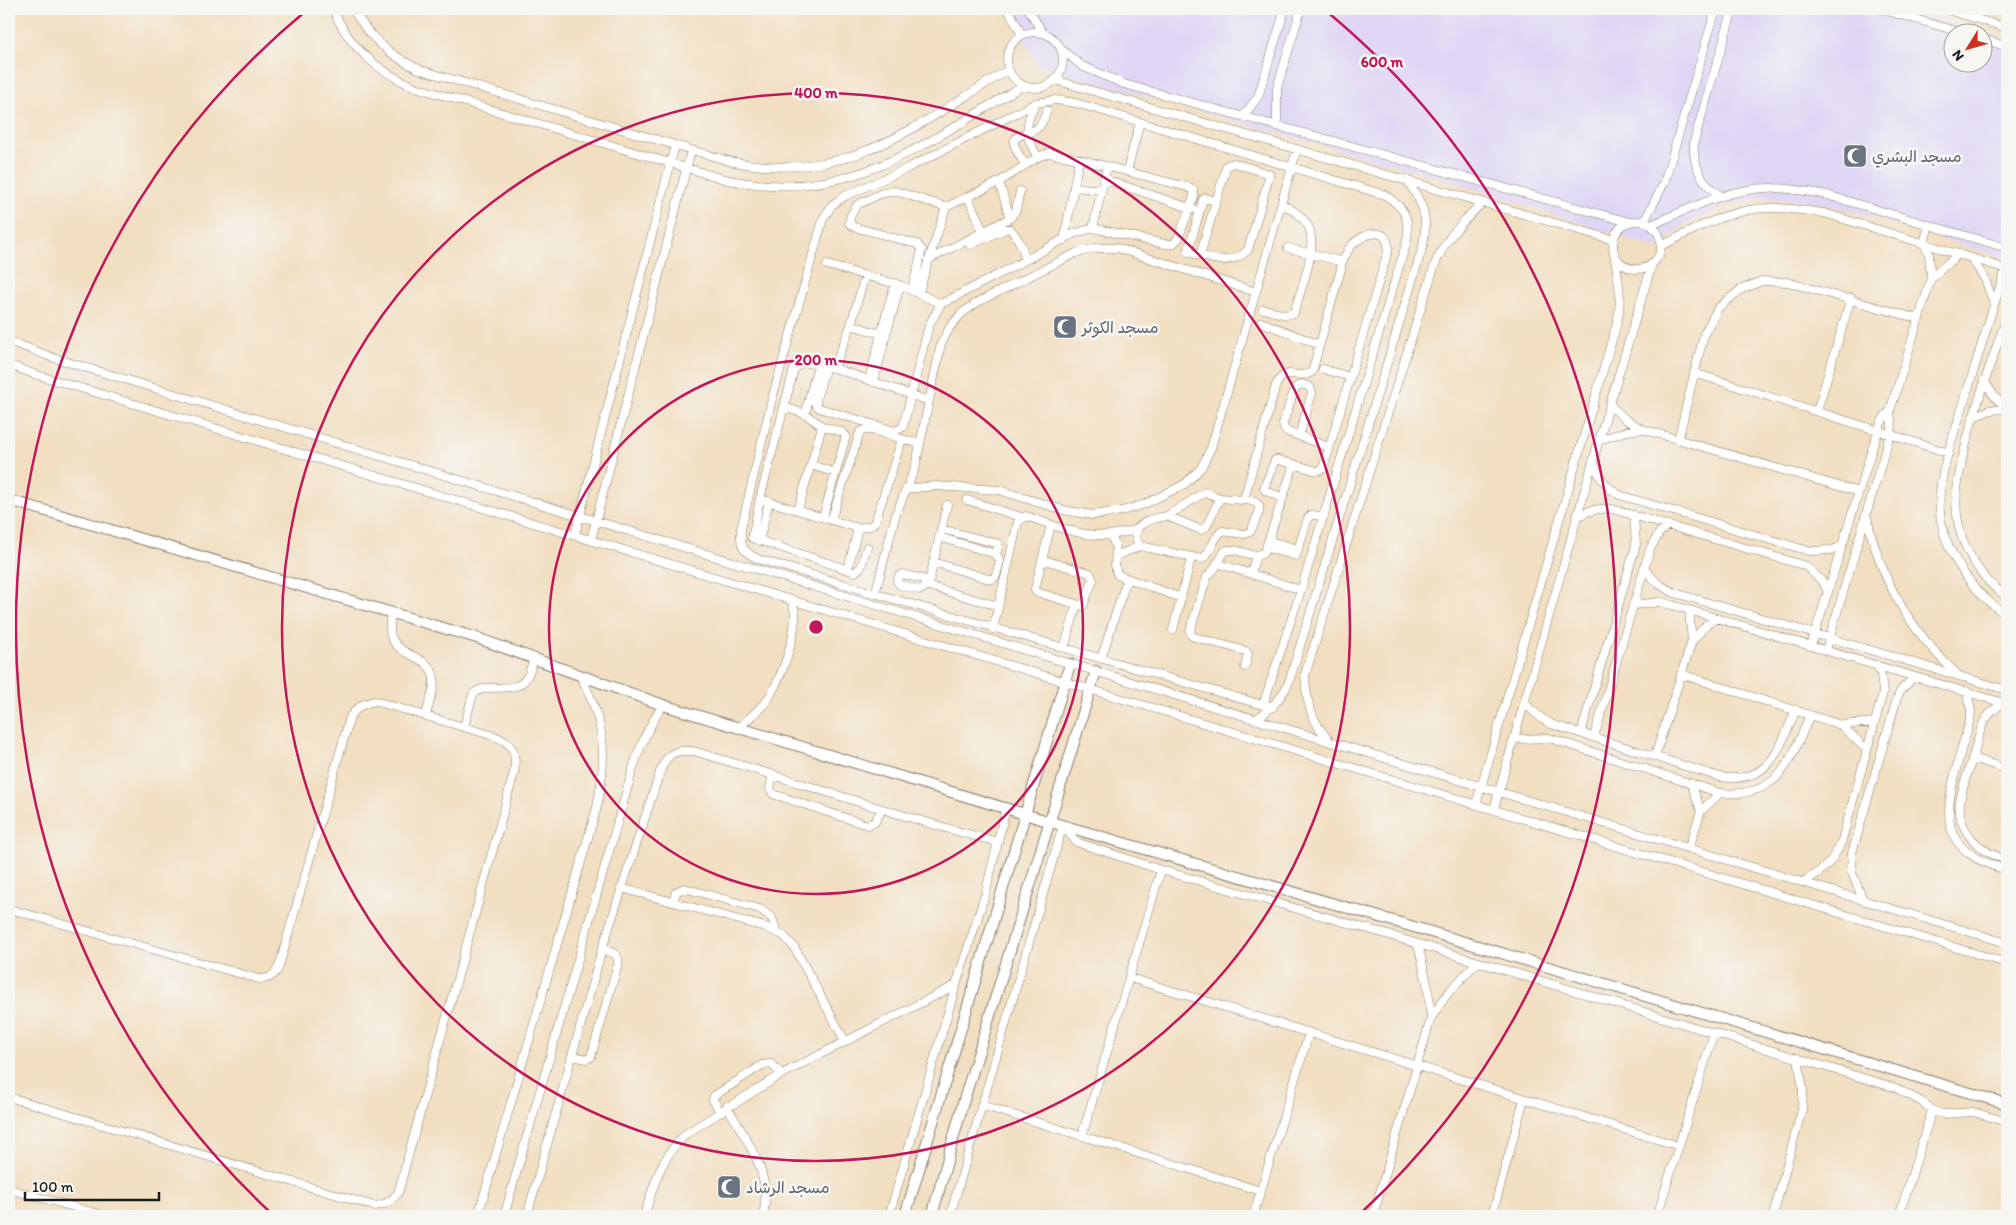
<svg xmlns="http://www.w3.org/2000/svg" width="2016" height="1225" font-family="Itim,'Playpen Sans Arabic',sans-serif">
	<style>
		.built { fill: #dfd5f5; fill-rule: evenodd }
		.lines { fill: none; stroke-linecap: round; stroke-linejoin: round }
		.minor-casing { stroke: #877d6e; stroke-width: 9 }
		.tertiary-casing { stroke: #877d6e; stroke-width: 12 }
		.minor { stroke: #fff; stroke-width: 8 }
		.tertiary { stroke: #fff; stroke-width: 10 }
		.ring { fill: none; stroke: #c2185b; stroke-width: 2.5 }
		.labels { text-anchor: middle; stroke-width: 5; stroke-linejoin: round; paint-order: stroke }
		.worship-label { font-size: 16px; fill: #5b616d; stroke: #f6f6f2; text-anchor: start }
		.centre { fill: #c2185b; stroke: #f6f6f2; stroke-width: 2.5 }
		.ring-label { font-size: 15px; text-anchor: middle; font-weight: bold; fill: #c2185b; stroke: #f6f6f2; stroke-width: 5; stroke-linejoin: round; paint-order: stroke }
	</style>
	<rect width="100%" height="100%" fill="#f6f6f2"/>
	<filter id="ink" filterUnits="userSpaceOnUse"><feTurbulence type="fractalNoise" baseFrequency=".02" numOctaves="2"/><feDisplacementMap in="SourceGraphic" scale="10" xChannelSelector="R" yChannelSelector="G"/><feConvolveMatrix kernelMatrix="1 2 1 2 8 2 1 2 1" color-interpolation-filters="sRGB"/></filter>
	<filter id="wash" filterUnits="userSpaceOnUse"><feTurbulence type="fractalNoise" baseFrequency=".0096" numOctaves="4" result="noise"/><feDisplacementMap in="SourceGraphic" scale="20" xChannelSelector="R" yChannelSelector="G"/><feGaussianBlur stdDeviation="1.12" result="paint"/><feColorMatrix in="noise" values="0 0 0 0 0 0 0 0 0 0 0 0 0 0 0 0 0 1.4 0 .05"/><feComposite in="paint" operator="in"/></filter>
	<g filter="url(#wash)">
		<rect width="100%" height="100%" fill="#f2dec0"/>
		<path class="built" d="M1009 9H1907L2007 39V259L1842 208 1803 200 1759 198 1726 206 1685 225 1656 248 1452 181 1038 66ZM1954 32H1984V62H1954Z"/>
	</g>
	<g filter="url(#ink)">
		<g class="lines">
			<defs>
				<path id="minor" d="M333 9C348 46 378 72 415 87L724 179C849 206 921 145 1022 86
					M353 9C369 38 391 57 421 70L729 161C847 186 913 127 1008 70
					M1008 9 1022 35
					M1028 9 1043 33
					M1880 9 1960 32
					M1944 9 2007 28
					M1007 60a28 28 0 1 1 56 0a28 28 0 1 1-56 0Z
					M1984 39 2007 47
					M1061 49 1082 66 1124 84 1629 222
					M1055 80 1614 240
					M1036 103C1024 125 1024 136 1038 157
					M1243 116 1258 97 1285 9
					M1277 126V88L1301 9
					M1025 165C1022 159 1015 150 1014 143 1014 134 1028 134 1033 131 1041 127 1044 119 1047 111
					M1127 171 1140 122
					M1104 179 1193 209
					M999 182 1010 218
					M1074 187 1101 190
					M1721 196C1701 183 1692 165 1694 141L1733 9
					M968 197 983 231
					M946 207 999 182 1038 157 1049 153 1079 159 1064 240
					M1613 245a24 24 0 1 1 48 0a24 24 0 1 1-48 0Z
					M1644 222 1664 183 1716 9
					M1651 225C1689 209 1730 187 1773 188 1791 188 1809 192 1827 195L2007 248
					M1093 228 1107 166
					M1661 246C1696 229 1730 208 1770 208 1788 207 1806 211 1824 213L2007 269
					M1200 255 1227 165 1234 163 1269 174V177L1248 250C1228 268 1211 258 1188 252L1203 200 1205 198 1216 201
					M1971 258 1985 279 1994 304
					M928 260 1010 218 1016 210 1020 191
					M1024 261 1073 234 1093 228 1165 244H1173L1178 239 1194 196 1193 190 1187 187 1079 159
					M827 265 900 285 941 304
					M2006 269C1991 312 1978 356 1965 399 1954 437 1934 481 1941 521 1948 558 1976 596 2007 615
					M1931 279 1949 262 1959 254
					M912 290 922 250 917 244 854 227 849 223 851 215 857 205 880 194 895 191 946 207C937 236 927 263 919 292
					M1263 309 1286 315 1294 313C1300 291 1319 247 1308 226 1302 215 1292 209 1282 204
					M2007 317C1993 356 1979 395 1968 436 1962 461 1954 488 1957 515 1960 546 1981 580 2007 597
					M1261 322 1320 345
					M851 325 881 334 869 380
					M882 329 895 283
					M888 329 900 285
					M9 341 51 357 1331 742 2007 943
					M9 365 37 375 2007 963
					M826 366 816 400V405L819 408 895 431 903 427 929 325 941 304 1024 261C1026 251 1017 236 1010 229H1005L970 245
					M834 368 851 325 865 275
					M1323 369 1350 377
					M1694 373 1949 453
					M1984 380 1994 396 2007 409
					M874 382 886 335
					M1611 406 1625 419 1642 429 1859 492
					M784 407 805 414 822 426 842 432 846 436 823 517
					M1817 411 1851 298
					M805 414 818 364
					M1973 417 1990 410 2007 409
					M1299 436 1312 393 1310 387 1301 384 1295 388 1283 423 1284 429 1288 432 1329 447
					M1599 440 1627 431 1642 429
					M1678 440 1704 334 1718 308 1740 290 1762 281 1787 282 1919 319
					M1594 463C1599 478 1606 486 1619 495L1809 551 1831 550 1841 547
					M811 465 836 473
					M906 489 934 486 999 490 1063 510 1093 515 1122 511 1145 504 1185 484 1201 468 1211 448 1297 149
					M1283 498 1266 491 1264 488 1275 460H1279L1317 471 1323 469 1388 251C1390 224 1363 233 1351 246 1347 251 1344 259 1341 264
					M760 499 858 528 870 526 875 522 902 439
					M1244 499 1276 385C1286 364 1298 381 1312 372L1341 269V264L1339 261 1288 248
					M967 500 1021 517
					M798 510 822 426
					M1167 516C1150 519 1126 525 1140 546L1201 559C1212 554 1212 538 1222 531L1245 534 1251 531 1259 512V505L1254 501 1220 498 1205 492 1167 516 1201 530 1206 527 1220 498
					M1577 517C1589 510 1598 508 1612 509L1806 566 1823 582 1828 592
					M1867 517C1881 582 1910 630 1958 675
					M831 520 860 432 865 430H871L920 444
					M941 529 999 544 996 554
					M575 535 675 145
					M1110 535C1122 550 1110 563 1118 575L1181 598
					M591 540 691 150
					M759 541 769 501
					M1270 541 1298 549
					M867 547 861 567 855 572 752 538 760 499 794 369 803 362 834 368 929 401
					M1267 548 1296 556 1308 518 1311 515 1324 516
					M1116 556 1140 546
					M1047 561 1090 573 1093 580 1083 606 1036 592 1035 589 1041 564Z
					M933 562 989 579H993L996 576 1000 561 996 554 939 537
					M1217 563 1301 590
					M1041 564 1051 525
					M1644 568C1653 580 1661 587 1675 593L2007 690
					M848 569 858 528
					M1251 573 1256 556
					M902 574 923 579 925 582 924 588 920 590 900 585 897 581 899 576Z
					M925 585 998 606
					M928 586 947 505
					M875 594 896 514 915 468 941 344 950 327 962 313 978 302 1076 253 1096 248H1117L1256 292
					M1633 605 1660 602 1672 605 2007 704
					M1689 610 1692 641
					M391 613C390 620 389 629 391 636 398 657 427 655 433 674 437 686 428 704 426 716
					M993 629 1018 522 1026 516C1052 525 1080 537 1109 535 1118 534 1127 532 1136 530
					M1173 630 1191 558
					M1811 646 1878 430 1884 417 1890 411 1931 279 1929 254 1924 243 1929 225
					M1064 648 1077 605
					M1826 650 1890 434 1892 427 1890 411
					M1101 659 1127 579
					M1245 667 1248 654 1246 651 1194 637 1191 635 1190 631 1207 577 1215 568 1225 551C1238 545 1254 563 1265 551L1294 464
					M1681 674 1841 725 1875 722
					M1966 691C1968 698 1971 705 1971 713 1970 724 1965 736 1962 747 1946 807 1931 850 2007 870
					M1524 703 1541 718 1551 724 1720 777C1771 785 1779 748 1796 710
					M2004 703C1980 716 1980 733 1973 757 1968 772 1962 787 1960 802 1957 832 1981 853 2007 860
					M1263 705 1301 590 1407 241C1410 218 1405 208 1385 195L1076 103 1056 100 1036 103 908 168 845 196 832 205 823 219 772 399 741 529C740 547 742 551 758 559 926 609 1095 657 1263 705L1273 707
					M1256 719C1272 709 1282 698 1289 682L1423 246C1429 216 1423 203 1406 179
					M1841 725 1867 750
					M464 727 473 694C488 680 515 697 527 677 530 672 532 664 534 658
					M739 727C750 717 764 707 771 694 783 673 793 643 795 619 796 613 793 606 792 600
					M1581 733 1636 545 1634 515
					M1594 737 1650 549 1660 532 1668 525
					M1514 739 1549 738 1720 793C1780 799 1790 761 1810 715
					M1330 741C1311 722 1306 701 1305 675L1434 267C1445 238 1461 224 1482 203
					M1655 756 1692 641 1707 624 1717 618
					M1972 758 2007 769
					M773 774 770 788 773 794 861 823 868 825 875 822 882 809
					M1691 783 1701 811
					M1476 804 1617 323C1623 299 1618 277 1614 253
					M1494 809 1599 440 1652 264
					M1063 825 1076 842 1161 870 1372 930 1896 1088 1922 1102 1935 1112 1943 1114 1973 1112 2007 1122
					M1689 848 1701 811 1720 793
					M1803 882C1822 872 1834 861 1842 840L1883 693 1881 674 1877 665
					M621 888 765 927 783 935 794 947 845 1041
					M1863 900 1851 870 1852 853 1897 698 1901 690 1914 677
					M673 902 676 892 684 888 760 909 772 918 777 932
					M9 909 259 979C269 979 274 976 279 967L350 717C357 707 363 703 375 701L494 736C513 743 517 752 514 773L398 1193C391 1202 385 1205 374 1206L9 1097
					M1418 944 1428 988 1431 1018
					M1130 978 1679 1146
					M573 1056 587 1059 591 1057 618 964C620 953 611 952 602 949
					M981 1105 1261 1191
					M727 1106C747 1142 773 1173 763 1216
					M720 1111 713 1100 714 1096 762 1065 771 1064 782 1074
					M1082 1136 1161 870
					M9 1189 106 1216
					M478 1216 597 807C608 754 605 723 580 675
					M504 1216 634 765C641 743 650 724 663 705
					M527 1216 602 949 660 772C667 754 673 749 693 751 795 780 895 816 998 842
					M644 1216C655 1182 660 1158 687 1133L782 1074 956 985
					M889 1216 956 985 985 895 1006 808
					M950 1216 1063 825
					M1253 1216 1309 1033
					M1373 1216 1431 1018 1448 993 1477 962
					M1492 1216 1524 1099
					M1657 1216 1714 1033
					M1773 1216 1802 1109 1803 1090 1798 1058
					M1899 1216 1932 1110"/>
				<path id="tertiary" d="M9 500 477 638 663 705 1051 822 1414 927 2007 1104
					M905 1216 1070 664
					M932 1216 963 1103 1096 671"/>
			</defs>
			<use href="#minor" class="minor-casing"/>
			<use href="#tertiary" class="tertiary-casing"/>
			<use href="#minor" class="minor"/>
			<use href="#tertiary" class="tertiary"/>
		</g>
	</g>
	<g class="ring">
		<circle cx="816" cy="627" r="267"/>
		<circle cx="816" cy="627" r="534"/>
		<path d="M270 1212A800 800 0 0 1 307 10M1325 10A800 800 0 0 1 1362 1212"/>
	</g>
	<defs>
		<symbol id="mosque-square" viewBox="-11 -11 22 22"><rect x="-9" y="-9" width="18" height="18" rx="4" fill="#6b7280" stroke="#f6f6f2"/><path d="M3.5-4.9A6 6 0 1 0 3.5 4.9A5 5 0 1 1 3.5-4.9Z" fill="#fff"/></symbol>
	</defs>
	<g fill-rule="evenodd">
		<use href="#mosque-square" x="1841" y="142" width="28" height="28"/>
		<use href="#mosque-square" x="1051" y="313" width="28" height="28"/>
		<use href="#mosque-square" x="715" y="1173" width="28" height="28"/>
	</g>
	<g class="labels">
		<g class="worship-label">
			<text x="1872" y="162">مسجد البشري</text>
			<text x="1082" y="333">مسجد الكوثر</text>
			<text x="746" y="1193">مسجد الرشاد</text>
		</g>
	</g>
	<circle cx="816" cy="627" r="8" class="centre"/>
	<g class="ring-label">
		<text x="1382" y="67">600 m</text>
		<text x="816" y="98">400 m</text>
		<text x="816" y="365">200 m</text>
	</g>
	<rect width="2016" height="1225" fill="none" stroke="#f6f6f2" stroke-width="30"/>
	<g transform="translate(1968 48) rotate(233)"><circle r="24" fill="#f6f6f2" stroke="#9f9f9c"/>
	<path d="M0-4L9 19L0 12L-9 19Z" fill="#c8321e"/>
	<text y="-8" font-size="14" font-weight="bold" text-anchor="middle" fill="#1c1c1c">N</text>
	</g>
	<path d="M25 1192v8h134v-8" fill="none" stroke="#1c1c1c" stroke-width="2.5"/>
	<text x="32" y="1192" font-size="15" fill="#1c1c1c" stroke="#f6f6f2" stroke-width="4" paint-order="stroke">100 m</text>
</svg>
